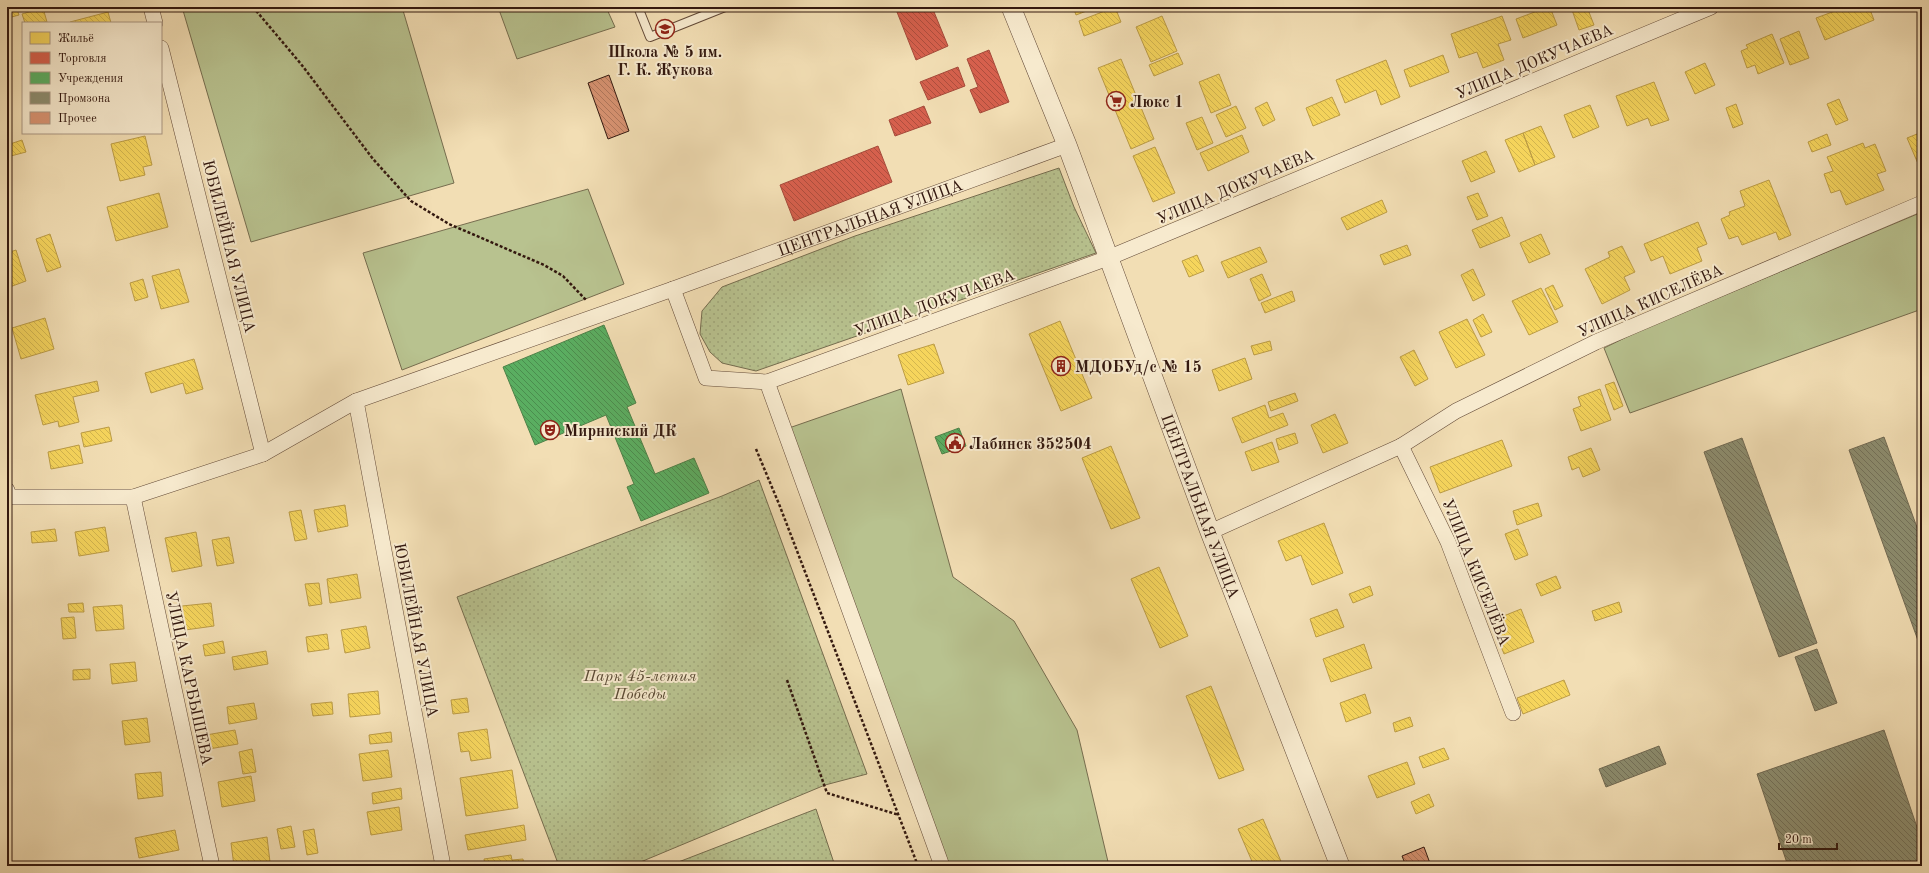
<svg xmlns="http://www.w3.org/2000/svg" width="1929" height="873" font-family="'Old Standard TT',serif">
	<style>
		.green { fill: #b8c28f; stroke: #766d4f }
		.park { fill: url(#park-dots); stroke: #766d4f }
		.homes { fill: url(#homes-back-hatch); stroke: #bc9c45 }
		.shops { fill: url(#shops-back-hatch); stroke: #a54a3a }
		.public { fill: url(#public-back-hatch); stroke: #4e8148 }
		.industry { fill: url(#industry-back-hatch); stroke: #716952 }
		.building { fill: url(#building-back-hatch); stroke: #33180f }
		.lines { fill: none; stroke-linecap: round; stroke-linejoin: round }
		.service-casing { stroke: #634a38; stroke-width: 10 }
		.minor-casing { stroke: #634a38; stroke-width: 16 }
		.tertiary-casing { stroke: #634a38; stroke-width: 20 }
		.path { stroke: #33180f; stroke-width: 2.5; stroke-dasharray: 3 2; stroke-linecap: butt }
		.service { stroke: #f7eace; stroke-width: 8 }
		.minor { stroke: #f7eace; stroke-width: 15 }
		.tertiary { stroke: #f7eace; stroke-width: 19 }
		.labels { text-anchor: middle; stroke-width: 4; stroke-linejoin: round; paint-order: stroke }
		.poi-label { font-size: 16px; font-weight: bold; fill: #33180f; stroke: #f7eace; text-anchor: start }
		.street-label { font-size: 16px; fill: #33180f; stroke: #f7eace }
		.park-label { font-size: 16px; font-style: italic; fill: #5b4b35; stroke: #f7eace }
	</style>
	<defs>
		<pattern id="park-dots" width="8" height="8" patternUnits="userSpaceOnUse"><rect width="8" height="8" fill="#b8c28f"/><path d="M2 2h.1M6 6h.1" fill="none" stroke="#9fa67a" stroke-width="1.8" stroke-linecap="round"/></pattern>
		<pattern id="homes-back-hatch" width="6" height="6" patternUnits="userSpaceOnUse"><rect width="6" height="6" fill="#f6d55c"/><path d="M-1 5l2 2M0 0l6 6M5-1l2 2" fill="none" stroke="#d3b64f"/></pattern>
		<pattern id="shops-back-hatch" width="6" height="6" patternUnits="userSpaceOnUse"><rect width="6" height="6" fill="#d6604d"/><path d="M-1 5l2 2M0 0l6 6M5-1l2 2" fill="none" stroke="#ae4e3e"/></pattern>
		<pattern id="public-back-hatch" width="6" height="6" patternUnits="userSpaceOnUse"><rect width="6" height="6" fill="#5aae61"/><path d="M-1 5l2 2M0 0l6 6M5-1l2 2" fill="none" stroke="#4b8d4e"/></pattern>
		<pattern id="industry-back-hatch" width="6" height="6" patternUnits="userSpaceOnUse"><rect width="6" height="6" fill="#8c8c6e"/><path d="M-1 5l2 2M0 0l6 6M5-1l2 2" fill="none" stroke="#737159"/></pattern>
		<pattern id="building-back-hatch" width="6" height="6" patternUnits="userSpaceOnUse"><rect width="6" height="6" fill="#d89372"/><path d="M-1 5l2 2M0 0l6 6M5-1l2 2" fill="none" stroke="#b0775c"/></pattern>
	</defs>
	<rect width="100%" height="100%" fill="#f2deb4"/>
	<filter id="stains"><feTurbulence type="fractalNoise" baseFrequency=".005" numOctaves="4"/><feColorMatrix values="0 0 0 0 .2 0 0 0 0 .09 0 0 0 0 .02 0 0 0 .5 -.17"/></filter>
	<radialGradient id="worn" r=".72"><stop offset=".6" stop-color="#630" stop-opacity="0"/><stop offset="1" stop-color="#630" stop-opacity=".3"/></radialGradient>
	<path class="green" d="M182 7H402L454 183 251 242Z
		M498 7H606L615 27 517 59Z
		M588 189 624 284 402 370 363 253Z
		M1922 212V309L1630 413 1604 348 1639 331Z
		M901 389 953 577 1014 621 1077 730 1109 866H949L789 428Z"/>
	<path class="park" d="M1059 168 1074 207 1096 253 756 371 722 363 710 352 700 334 702 311 722 287 855 236Z
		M759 480 867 774 825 785 631 866H559L457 597 722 496Z
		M816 809 835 866H668Z"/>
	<path class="homes" d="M7 7H16L19 15 8 18Z
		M1073 7H1097L1076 15Z
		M1115 7 1121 22 1084 36 1079 21Z
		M1548 7H1550L1557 25 1523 38 1516 19Z
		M1571 7H1587L1594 25 1579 30Z
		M1846 7H1869L1874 20 1825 40 1816 18Z
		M43 8 47 22 25 23 22 14Z
		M108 12 111 23H70V22Z
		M1162 16 1177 51 1151 62 1136 27Z
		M1502 16 1511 40 1498 44 1504 60 1483 68 1477 52 1459 58 1451 34Z
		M1799 31 1809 58 1790 65 1780 39Z
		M1772 34 1784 63 1758 74 1755 65 1747 68 1741 51 1748 48 1746 45Z
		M1178 53 1183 64 1154 76 1149 65Z
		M1443 55 1449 72 1410 87 1404 70Z
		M1121 59 1154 139 1131 149 1098 68Z
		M1386 60 1400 97 1381 105 1376 90 1345 103 1336 80Z
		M1705 63 1715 85 1695 94 1685 72Z
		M1219 74 1231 105 1211 113 1199 82Z
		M1654 82 1669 120 1651 126 1648 118 1627 126 1616 96Z
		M1332 97 1340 115 1313 126 1306 108Z
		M1839 99 1848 120 1836 125 1827 104Z
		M1267 102 1275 120 1263 126 1255 108Z
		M1736 104 1743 124 1733 128 1726 108Z
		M1590 105 1599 127 1573 138 1564 115Z
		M1236 106 1246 128 1226 137 1216 115Z
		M1202 117 1213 143 1197 150 1186 123Z
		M1541 126 1555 157 1535 165 1523 133Z
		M1922 132V173L1907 138Z
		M1523 133 1535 165 1519 172 1505 140Z
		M1827 134 1831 145 1812 152 1808 142Z
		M1242 135 1249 152 1208 171 1200 153Z
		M145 136 152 165 143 167 145 175 120 181 111 144Z
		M22 140 26 152 7 157V145Z
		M1863 143 1865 148 1875 144 1886 171 1877 174 1884 190 1846 205 1840 190 1831 193 1824 174 1833 171 1827 157Z
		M1155 147 1175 193 1153 202 1133 156Z
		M1486 151 1495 172 1471 182 1462 161Z
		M1769 180 1791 235 1779 240 1776 232 1742 245 1738 236 1729 239 1721 219 1730 215 1729 212 1745 206 1740 191Z
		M159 193 168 227 116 241 107 207Z
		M1478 193 1488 216 1477 220 1467 197Z
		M1382 200 1387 212 1347 230 1341 218Z
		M1502 217 1510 236 1480 248 1472 230Z
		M1698 222 1707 244 1697 248 1702 261 1670 274 1663 256 1651 261 1644 244Z
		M50 234 61 267 47 272 36 239Z
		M1541 234 1550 254 1529 263 1520 243Z
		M1407 245 1411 255 1384 265 1380 255Z
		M1622 246 1635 272 1624 277 1630 290 1602 304 1585 269 1610 257 1608 252Z
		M1260 247 1267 262 1228 278 1221 262Z
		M16 250 26 281 7 288V253Z
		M1197 255 1204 271 1189 277 1182 261Z
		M179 269 189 302 161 309 152 276Z
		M1473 269 1485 295 1473 301 1461 275Z
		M1262 274 1271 295 1259 301 1250 279Z
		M143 279 148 297 135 301 130 283Z
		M1553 285 1563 306 1555 310 1545 289Z
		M1541 288 1558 322 1529 335 1512 301Z
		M1292 291 1295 301 1265 313 1261 303Z
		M1483 314 1492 332 1481 337 1473 320Z
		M45 318 54 349 21 359 12 328Z
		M1467 319 1485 355 1456 368 1439 332Z
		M1060 321 1092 398 1061 411 1029 334Z
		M1270 341 1272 350 1254 355 1251 346Z
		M934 344 944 373 908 385 898 355Z
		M1414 350 1428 379 1415 386 1400 357Z
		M1245 358 1252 379 1219 391 1212 370Z
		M194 359 203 389 186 394 183 383 151 393 145 373Z
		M97 381 99 391 73 397 79 422 59 427 58 421 43 425 35 395Z
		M1614 382 1623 406 1614 410 1605 385Z
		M1600 389 1611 420 1581 431 1573 409 1581 406 1578 397Z
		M1295 393 1298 401 1271 411 1268 402Z
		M1265 405 1269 418 1283 413 1288 425 1242 443 1232 418Z
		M1335 414 1348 443 1323 453 1311 425Z
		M109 427 112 441 84 447 81 433Z
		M1295 433 1298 443 1279 450 1276 439Z
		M1502 440 1512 466 1440 493 1430 467Z
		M1272 442 1279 462 1252 471 1245 452Z
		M79 445 83 463 51 469 48 452Z
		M1111 446 1140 518 1111 529 1082 458Z
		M1591 448 1600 470 1583 477 1579 467 1572 470 1568 457Z
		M1538 503 1542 516 1517 525 1513 511Z
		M345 505 348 526 318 532 314 510Z
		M301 510 307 539 295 541 289 512Z
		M1324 523 1343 573 1312 585 1301 555 1286 561 1278 541Z
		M105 527 109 551 79 556 75 532Z
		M55 529 57 541 32 543 31 532Z
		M1518 529 1528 555 1515 560 1505 534Z
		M196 532 202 566 172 572 165 538Z
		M229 537 234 563 217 566 212 540Z
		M1159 567 1188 636 1160 648 1131 579Z
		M357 574 361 598 330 603 327 579Z
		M1556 576 1561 588 1541 596 1536 584Z
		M319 583 322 604 309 606 305 584Z
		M1370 586 1373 595 1353 603 1349 594Z
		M1619 602 1622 612 1595 621 1592 611Z
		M83 603 84 612H69L68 604Z
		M211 603 214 626 185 630 182 606Z
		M122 605 124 629 96 631 93 607Z
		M1337 609 1344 627 1316 637 1310 619Z
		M1521 609 1534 642 1504 654 1491 621Z
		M74 617 76 638 63 639 61 618Z
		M366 626 370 648 345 653 341 630Z
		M327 634 329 649 308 652 306 637Z
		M223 641 225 653 205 656 203 645Z
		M1364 644 1372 668 1331 682 1323 659Z
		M266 651 268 664 234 670 232 657Z
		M135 662 137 681 112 684 110 664Z
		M90 669V679L73 680V670Z
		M1564 680 1570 695 1523 714 1517 698Z
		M1211 686 1244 770 1219 779 1186 696Z
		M378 691 380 714 350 717 348 694Z
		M1365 694 1371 713 1346 722 1340 703Z
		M467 698 469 712 453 714 451 700Z
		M332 702 333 714 313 716 311 704Z
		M254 703 257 719 229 724 227 707Z
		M1410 717 1413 726 1395 732 1393 723Z
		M147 718 150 742 125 745 122 721Z
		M487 729 491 758 471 761 469 751 461 752 458 733Z
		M235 730 238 744 209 749 206 735Z
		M391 732 392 742 370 744 369 735Z
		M1444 748 1449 759 1423 768 1419 757Z
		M252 749 256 772 243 774 239 752Z
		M388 750 392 777 363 781 359 754Z
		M1407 762 1415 784 1377 798 1368 776Z
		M512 770 518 808 466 816 460 778Z
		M161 772 163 796 138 799 135 774Z
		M251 776 255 801 222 807 218 782Z
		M401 788 402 799 373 804 372 793Z
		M1429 794 1434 806 1416 814 1411 802Z
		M399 807 402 830 371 835 367 812Z
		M1263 819 1283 866H1254L1238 829Z
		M524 825 526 840 468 850 465 835Z
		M291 826 295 847 281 849 277 829Z
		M314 829 318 853 307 855 303 831Z
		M175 830 179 850 139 858 135 838Z
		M267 837 270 862 234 866 231 843Z
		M511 855 512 860 523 859 524 866H485L484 859Z
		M409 862 410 866H381V865Z"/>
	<path class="shops" d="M895 7H932L948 46 916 60Z
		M989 50 1009 102 980 113 970 90 978 87 967 59Z
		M958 67 965 86 928 100 920 82Z
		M924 106 931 123 895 136 889 120Z
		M878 146 892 182 794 221 780 185Z"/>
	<path class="public" d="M604 325 636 403 627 407 655 474 694 458 709 493 641 521 627 487 634 484 606 415 535 445 503 367Z
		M959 428 966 446 942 454 935 437Z"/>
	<path class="industry" d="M1884 437 1922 541V646H1920L1849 450Z
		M1742 438 1817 643 1779 657 1704 452Z
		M1817 649 1837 703 1815 711 1795 657Z
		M1884 730 1922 842V866H1788L1757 774Z
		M1659 746 1666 764 1606 787 1599 769Z"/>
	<path class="building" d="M609 75 629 131 608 139 588 83Z
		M1424 847 1431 866H1406L1402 856Z"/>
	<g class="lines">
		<defs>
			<path id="service" d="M638 7 650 37 725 7"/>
			<g id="minor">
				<path d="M151 7 155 23"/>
				<path d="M161 48 263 454"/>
				<path d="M673 289 706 378 767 382 942 866"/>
				<path d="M767 382 1108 258 1711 7"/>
				<path d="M356 401 443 866"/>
				<path d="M1401 446 1448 542 1513 713"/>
				<path id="s1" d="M7 490 9 497H133L263 454 356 401 673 289 1067 145"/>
				<path d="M133 497 212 866"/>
				<path d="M1210 532 1401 446 1456 411 1596 342 1922 203"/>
			</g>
			<g id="tertiary">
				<path id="s2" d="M1011 7 1067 145 1210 532 1340 866"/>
			</g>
		</defs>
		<use href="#service" class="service-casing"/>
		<use href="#minor" class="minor-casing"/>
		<use href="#tertiary" class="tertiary-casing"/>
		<path class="path" d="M253 7 301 64 373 159 411 201 449 224 544 265 563 276 587 301
			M756 449 779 504 918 866
			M787 680 827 793 899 815"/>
		<use href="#service" class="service"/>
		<use href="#minor" class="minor"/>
		<use href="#tertiary" class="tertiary"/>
	</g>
	<defs>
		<symbol id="school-ring" viewBox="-11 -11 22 22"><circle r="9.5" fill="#f7eace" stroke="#8f2418" stroke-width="1.5"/><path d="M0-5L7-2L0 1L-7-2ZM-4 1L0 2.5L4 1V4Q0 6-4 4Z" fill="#8f2418"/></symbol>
		<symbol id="supermarket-ring" viewBox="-11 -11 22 22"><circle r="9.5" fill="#f7eace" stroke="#8f2418" stroke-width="1.5"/><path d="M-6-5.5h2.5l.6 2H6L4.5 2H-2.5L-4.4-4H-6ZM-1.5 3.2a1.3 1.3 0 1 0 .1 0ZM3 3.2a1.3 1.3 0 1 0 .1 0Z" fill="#8f2418"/></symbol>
		<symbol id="building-ring" viewBox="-11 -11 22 22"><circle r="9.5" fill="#f7eace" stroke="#8f2418" stroke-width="1.5"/><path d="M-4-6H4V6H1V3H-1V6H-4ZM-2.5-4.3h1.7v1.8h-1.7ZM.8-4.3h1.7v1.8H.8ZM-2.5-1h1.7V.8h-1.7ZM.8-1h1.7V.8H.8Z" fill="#8f2418"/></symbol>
		<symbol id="theatre-ring" viewBox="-11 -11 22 22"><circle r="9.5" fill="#f7eace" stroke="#8f2418" stroke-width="1.5"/><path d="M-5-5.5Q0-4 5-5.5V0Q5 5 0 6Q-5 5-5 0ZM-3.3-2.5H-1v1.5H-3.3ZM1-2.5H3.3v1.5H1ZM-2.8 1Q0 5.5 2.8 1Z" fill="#8f2418"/></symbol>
		<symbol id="civic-ring" viewBox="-11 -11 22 22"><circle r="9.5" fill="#f7eace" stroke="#8f2418" stroke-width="1.5"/><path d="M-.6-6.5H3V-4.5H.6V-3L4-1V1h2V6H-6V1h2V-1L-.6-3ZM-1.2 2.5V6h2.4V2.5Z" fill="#8f2418"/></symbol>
	</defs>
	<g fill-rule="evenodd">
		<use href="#school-ring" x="654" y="18" width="22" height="22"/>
		<use href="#supermarket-ring" x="1105" y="90" width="22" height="22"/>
		<use href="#building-ring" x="1050" y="355" width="22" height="22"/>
		<use href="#theatre-ring" x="539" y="419" width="22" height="22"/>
		<use href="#civic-ring" x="944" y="432" width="22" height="22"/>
	</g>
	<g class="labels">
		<g class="poi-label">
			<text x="665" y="57" text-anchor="middle">Школа № 5 им.<tspan x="665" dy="18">Г. К. Жукова</tspan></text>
			<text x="1130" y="107">Люкс 1</text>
			<text x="1075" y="372">МДОБУд/с № 15</text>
			<text x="564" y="436">Мирниский ДК</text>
			<text x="969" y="449">Лабинск 352504</text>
		</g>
		<g class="street-label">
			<text transform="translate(1534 61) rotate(-23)" y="6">УЛИЦА ДОКУЧАЕВА</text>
			<text transform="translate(1235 186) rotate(-23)" y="6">УЛИЦА ДОКУЧАЕВА</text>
			<text dy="6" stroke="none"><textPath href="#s1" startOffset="921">ЦЕНТРАЛЬНАЯ УЛИЦА</textPath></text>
			<text transform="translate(230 246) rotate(76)" y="6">ЮБИЛЕЙНАЯ УЛИЦА</text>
			<text transform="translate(1650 300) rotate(-24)" y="6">УЛИЦА КИСЕЛЁВА</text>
			<text transform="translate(934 302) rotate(-20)" y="6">УЛИЦА ДОКУЧАЕВА</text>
			<text dy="6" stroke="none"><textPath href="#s2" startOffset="534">ЦЕНТРАЛЬНАЯ УЛИЦА</textPath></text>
			<text transform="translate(1477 572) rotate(68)" y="6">УЛИЦА КИСЕЛЁВА</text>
			<text transform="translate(417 630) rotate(79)" y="6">ЮБИЛЕЙНАЯ УЛИЦА</text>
			<text transform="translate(190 678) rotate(78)" y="6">УЛИЦА КАРБЫШЕВА</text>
		</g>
		<g class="park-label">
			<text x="640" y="681">Парк 45-летия<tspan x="640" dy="18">Победы</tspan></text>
		</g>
	</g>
	<rect width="1929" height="873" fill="none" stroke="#f2deb4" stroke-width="24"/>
	<rect x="8" y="8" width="1913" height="857" fill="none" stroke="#33180f" stroke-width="2"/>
	<rect x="12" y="12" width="1905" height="849" fill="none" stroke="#33180f"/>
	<rect x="22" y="22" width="140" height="112" fill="#f7eace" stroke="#a99682"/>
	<rect x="30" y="32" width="20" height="12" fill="#f6d55c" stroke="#a99682"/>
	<text x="58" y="42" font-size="12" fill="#33180f">Жильё</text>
	<rect x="30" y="52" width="20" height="12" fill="#d6604d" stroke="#a99682"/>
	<text x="58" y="62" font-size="12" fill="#33180f">Торговля</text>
	<rect x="30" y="72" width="20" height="12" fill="#5aae61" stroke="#a99682"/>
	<text x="58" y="82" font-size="12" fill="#33180f">Учреждения</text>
	<rect x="30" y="92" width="20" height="12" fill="#8c8c6e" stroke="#a99682"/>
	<text x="58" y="102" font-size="12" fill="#33180f">Промзона</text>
	<rect x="30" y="112" width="20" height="12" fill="#d89372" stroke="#a99682"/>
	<text x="58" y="122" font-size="12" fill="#33180f">Прочее</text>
	<path d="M1779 843v6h58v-6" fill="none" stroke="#33180f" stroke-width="2"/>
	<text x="1785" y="843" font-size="12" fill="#33180f" stroke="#f7eace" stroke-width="3" paint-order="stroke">20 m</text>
	<rect width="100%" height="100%" filter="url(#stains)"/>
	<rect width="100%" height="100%" fill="url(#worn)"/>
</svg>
